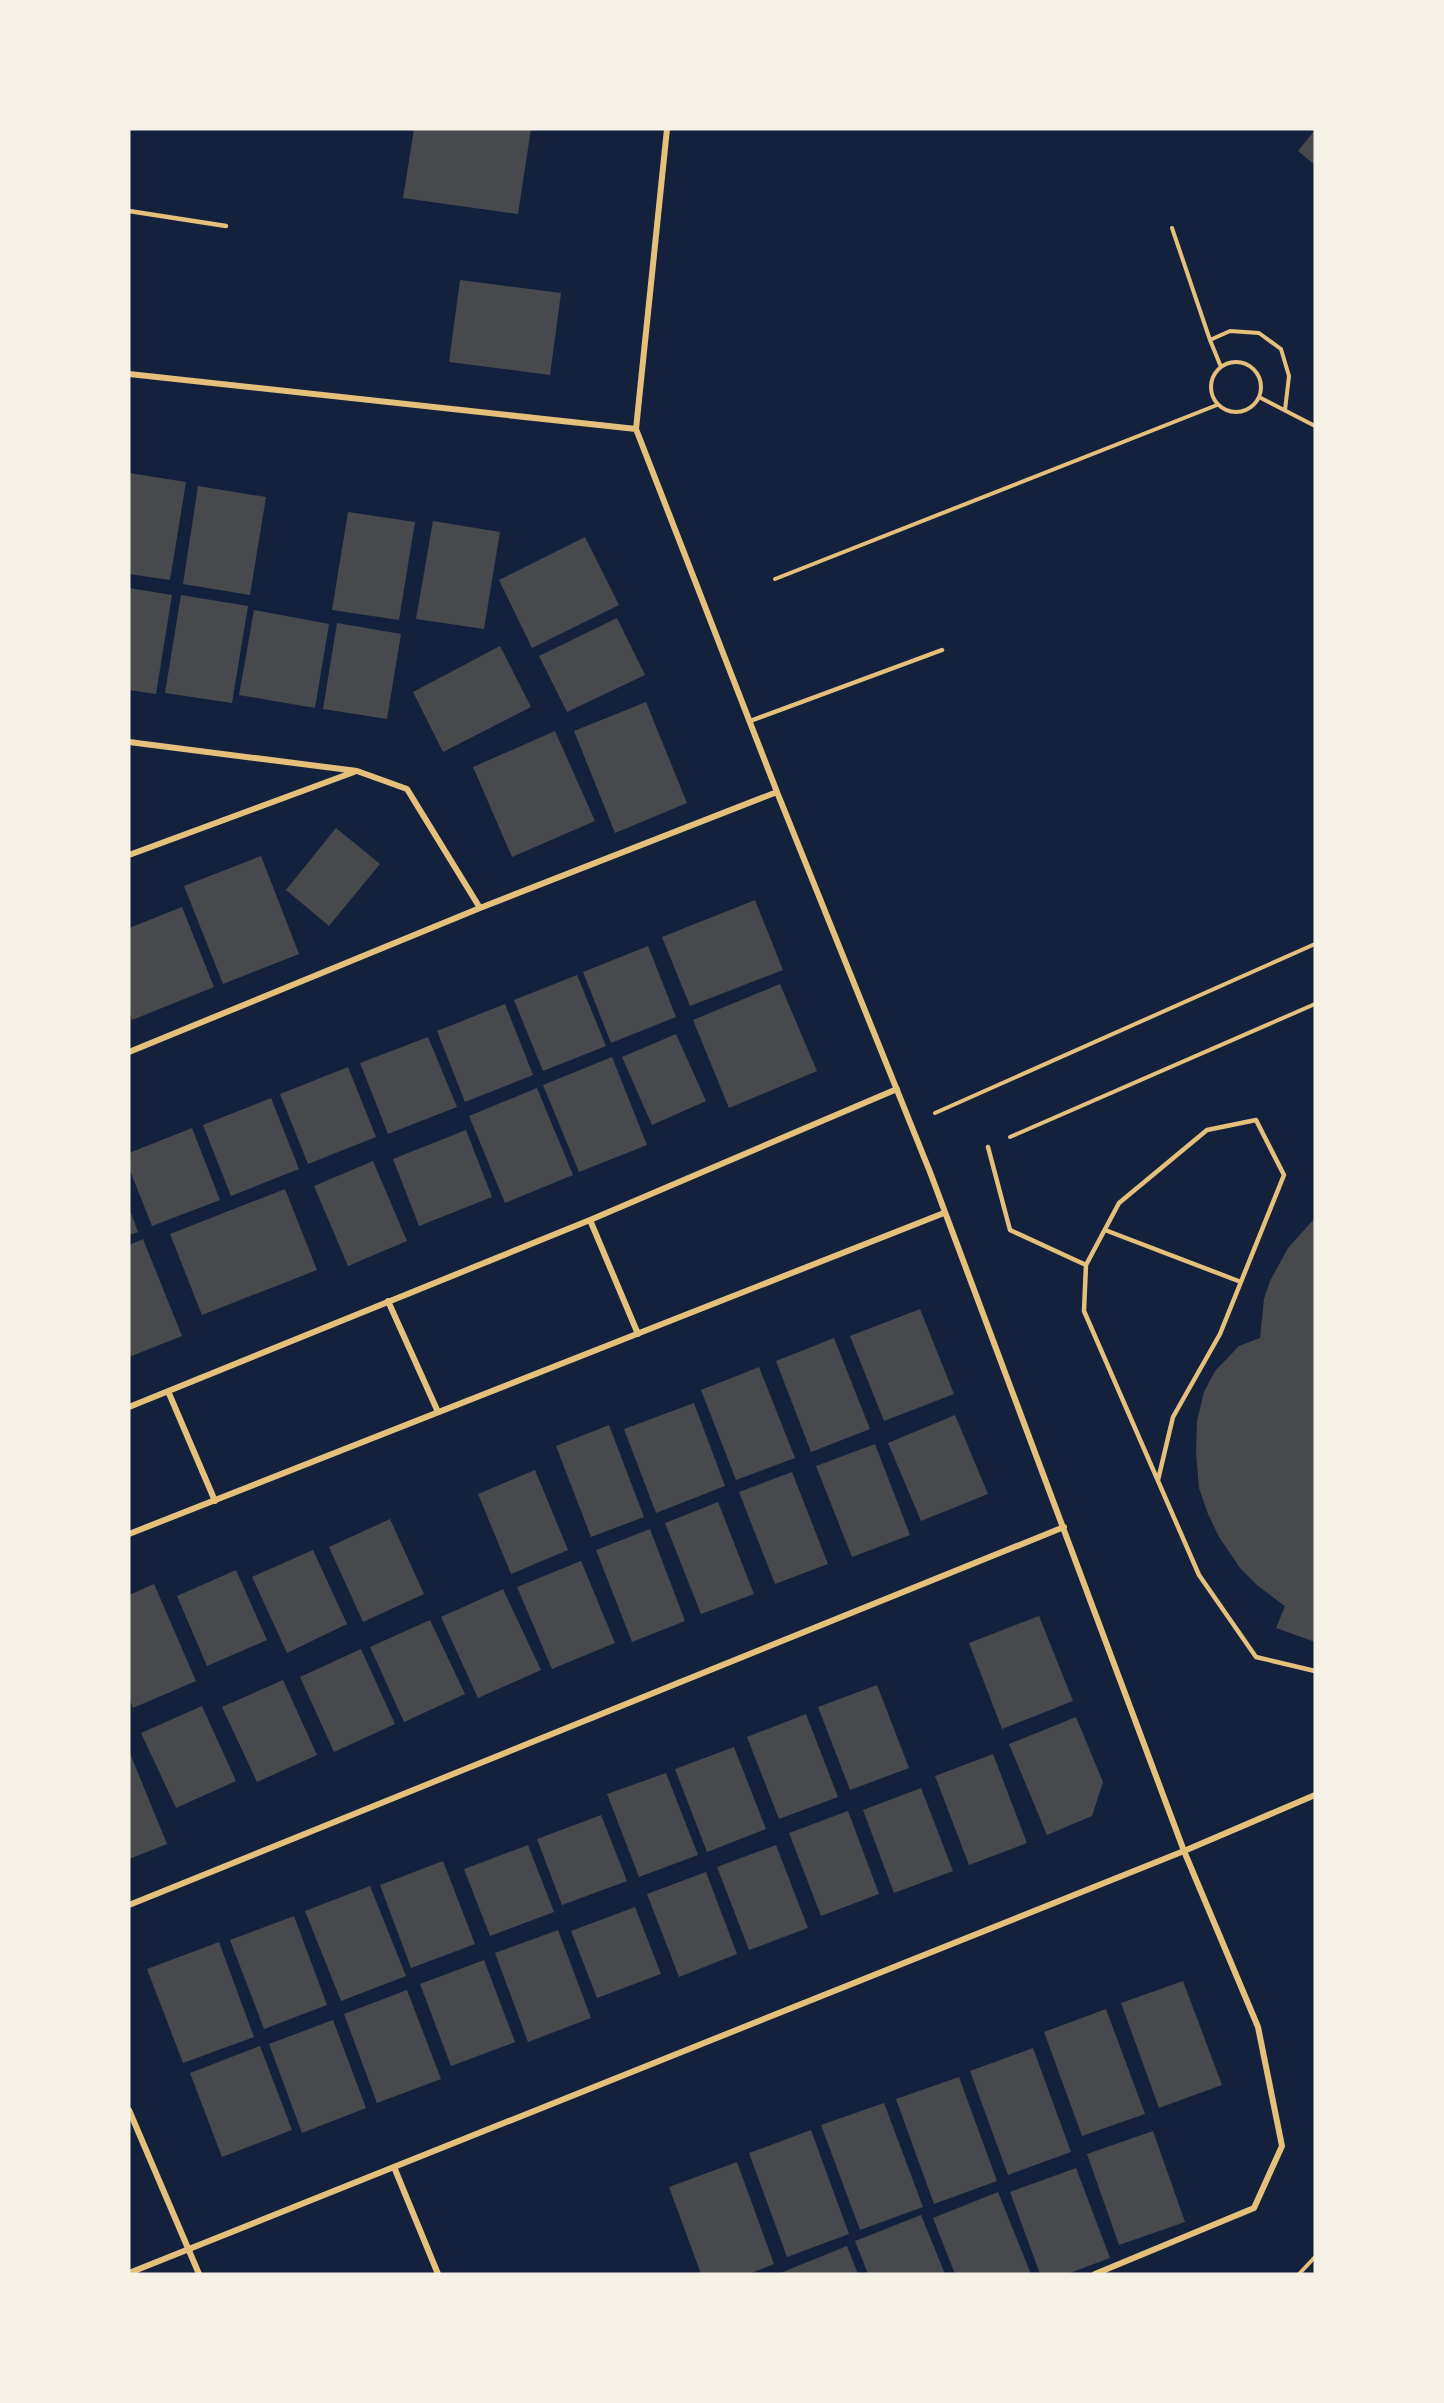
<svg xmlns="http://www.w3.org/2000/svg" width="1444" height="2403" font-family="'Space Grotesk',sans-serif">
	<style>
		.building { fill: #48494c }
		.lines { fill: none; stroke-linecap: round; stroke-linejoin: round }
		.path { stroke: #e5c07b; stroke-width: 4 }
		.service { stroke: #e5c07b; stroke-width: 4.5 }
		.minor { stroke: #e5c07b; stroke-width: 6 }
	</style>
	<rect width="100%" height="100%" fill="#14213d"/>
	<path class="building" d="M414 129H531L518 214 403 198Z
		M1315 130V165L1298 151Z
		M460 280 561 293 550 375 449 362Z
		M129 473 186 482 170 580 129 574Z
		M198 486 266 497 250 595 183 584Z
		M348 512 415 522 399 620 332 610Z
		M433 521 500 532 484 629 416 619Z
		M585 537 619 605 532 648 499 580Z
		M129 588 172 595 156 694 129 690Z
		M181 595 248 606 232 703 165 693Z
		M254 610 329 624 315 708 239 695Z
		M617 618 645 675 567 712 539 656Z
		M337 623 401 634 387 719 323 709Z
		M500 646 531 707 443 752 413 692Z
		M646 702 687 803 615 833 574 731Z
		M555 731 595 821 512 857 473 767Z
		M336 828 380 864 329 926 286 890Z
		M261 856 299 954 223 984 184 886Z
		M755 900 783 970 690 1006 662 937Z
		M182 907 214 987 132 1020 129 1012V928Z
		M648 946 676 1017 611 1043 583 972Z
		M577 975 606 1046 543 1071 514 1000Z
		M780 984 817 1071 729 1108 693 1020Z
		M505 1004 533 1075 465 1102 437 1031Z
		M676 1034 706 1101 652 1125 622 1057Z
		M428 1037 457 1107 388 1134 360 1063Z
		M612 1057 647 1145 579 1172 543 1085Z
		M348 1067 376 1137 308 1164 280 1094Z
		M537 1088 573 1175 505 1203 469 1116Z
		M271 1098 299 1169 231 1196 203 1125Z
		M192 1128 220 1200 152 1226 129 1168V1153Z
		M466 1130 492 1197 419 1226 393 1159Z
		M373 1161 407 1241 348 1266 314 1186Z
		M285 1189 317 1270 202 1315 170 1234Z
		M129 1208 138 1232 129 1235Z
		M1315 1218V1642L1276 1628 1285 1606 1258 1586 1240 1568 1219 1537 1208 1514 1199 1488 1196 1453 1197 1421 1204 1392 1215 1371 1239 1346 1260 1338 1264 1299 1270 1281 1288 1248Z
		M143 1239 182 1336 129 1357V1245Z
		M920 1309 954 1394 884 1421 850 1336Z
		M834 1338 870 1429 811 1452 776 1361Z
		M759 1367 795 1458 736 1480 701 1390Z
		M694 1403 725 1486 656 1513 624 1429Z
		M955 1415 988 1494 921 1521 888 1443Z
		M609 1425 644 1517 591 1537 556 1446Z
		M875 1444 910 1535 852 1557 816 1466Z
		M535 1470 568 1550 511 1574 478 1494Z
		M792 1472 828 1564 775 1584 739 1492Z
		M718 1502 754 1594 701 1614 665 1523Z
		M390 1519 424 1594 363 1622 329 1547Z
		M650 1529 685 1621 632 1642 596 1550Z
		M313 1550 347 1624 287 1653 252 1577Z
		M581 1561 615 1643 552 1669 517 1587Z
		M236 1570 267 1640 207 1666 177 1596Z
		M154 1584 196 1681 133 1708 129 1698V1595Z
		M503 1589 541 1670 478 1698 441 1617Z
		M1039 1616 1073 1701 1002 1729 969 1643Z
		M430 1620 465 1694 404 1722 370 1647Z
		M361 1649 395 1724 334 1752 300 1677Z
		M283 1680 317 1755 257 1782 222 1707Z
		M877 1685 909 1768 850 1790 818 1707Z
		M202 1706 236 1781 176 1808 141 1733Z
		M806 1714 838 1797 779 1819 747 1737Z
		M1076 1717 1103 1782 1092 1816 1047 1835 1009 1744Z
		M734 1747 766 1829 707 1852 675 1769Z
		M129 1751 167 1844 129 1859Z
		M993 1754 1027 1843 969 1865 935 1776Z
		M666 1773 698 1855 639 1877 607 1794Z
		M921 1788 953 1871 894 1893 863 1810Z
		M848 1811 879 1894 821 1916 789 1833Z
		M601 1815 627 1881 562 1905 537 1839Z
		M528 1845 554 1912 490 1936 464 1869Z
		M776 1845 808 1928 749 1950 717 1867Z
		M443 1861 475 1944 411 1968 380 1885Z
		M706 1872 737 1954 679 1977 647 1894Z
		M370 1886 406 1976 341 2001 305 1911Z
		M635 1907 661 1974 597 1998 571 1931Z
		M294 1916 327 2005 264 2029 230 1940Z
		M558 1930 591 2018 528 2042 495 1953Z
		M219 1942 254 2037 183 2063 147 1969Z
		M484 1960 515 2042 451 2066 420 1984Z
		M1183 1981 1222 2085 1159 2108 1121 2003Z
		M407 1990 441 2079 377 2103 344 2014Z
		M1106 2009 1145 2114 1082 2136 1044 2032Z
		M333 2020 366 2108 302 2133 269 2044Z
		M260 2046 292 2130 222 2157 190 2073Z
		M1033 2048 1071 2152 1008 2175 970 2071Z
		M959 2077 997 2181 934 2204 896 2099Z
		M884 2103 923 2207 860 2230 821 2125Z
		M811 2130 849 2234 787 2257 749 2153Z
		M1153 2131 1185 2222 1119 2245 1087 2154Z
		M737 2162 774 2264 749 2274H701L669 2187Z
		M1076 2168 1110 2258 1067 2274H1040L1010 2192Z
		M998 2192 1031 2274H955L933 2218Z
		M921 2215 945 2274H868L855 2241Z
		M847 2246 858 2274H778Z"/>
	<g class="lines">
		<path class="path" d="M1172 228 1210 340 1221 367
			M1210 340 1230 331 1259 333 1281 349 1289 376 1285 410
			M1211 387a25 25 0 1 1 50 0a25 25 0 1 1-50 0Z
			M1259 397 1315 426
			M775 579 1217 405
			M935 1113 1315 944
			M1010 1137 1315 1004
			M1299 2274 1315 2257"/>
		<path class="service" d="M129 211 226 226
			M750 721 942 650
			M988 1147 1010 1230 1086 1265
			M1105 1230 1241 1282
			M1158 1480 1173 1417 1220 1334 1284 1175 1256 1120 1207 1130 1119 1203 1086 1265 1084 1311 1199 1575 1256 1657 1315 1671"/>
		<path class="minor" d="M667 129 636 429 777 792 930 1172 1184 1851 1258 2027 1282 2146 1254 2208 1095 2274
			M129 374 636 429
			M129 742 357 771 407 789 480 908
			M129 855 354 772
			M129 1052 480 908 777 792
			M590 1220 638 1334
			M388 1301 438 1412
			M168 1391 215 1501
			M129 1407 590 1220 897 1089
			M129 1534 944 1213
			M129 1905 1064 1527
			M129 2110 199 2274
			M394 2167 438 2274
			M129 2273 1184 1851 1315 1795"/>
	</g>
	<rect width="1444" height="2403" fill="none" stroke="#f6f1e7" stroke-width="261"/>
</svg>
